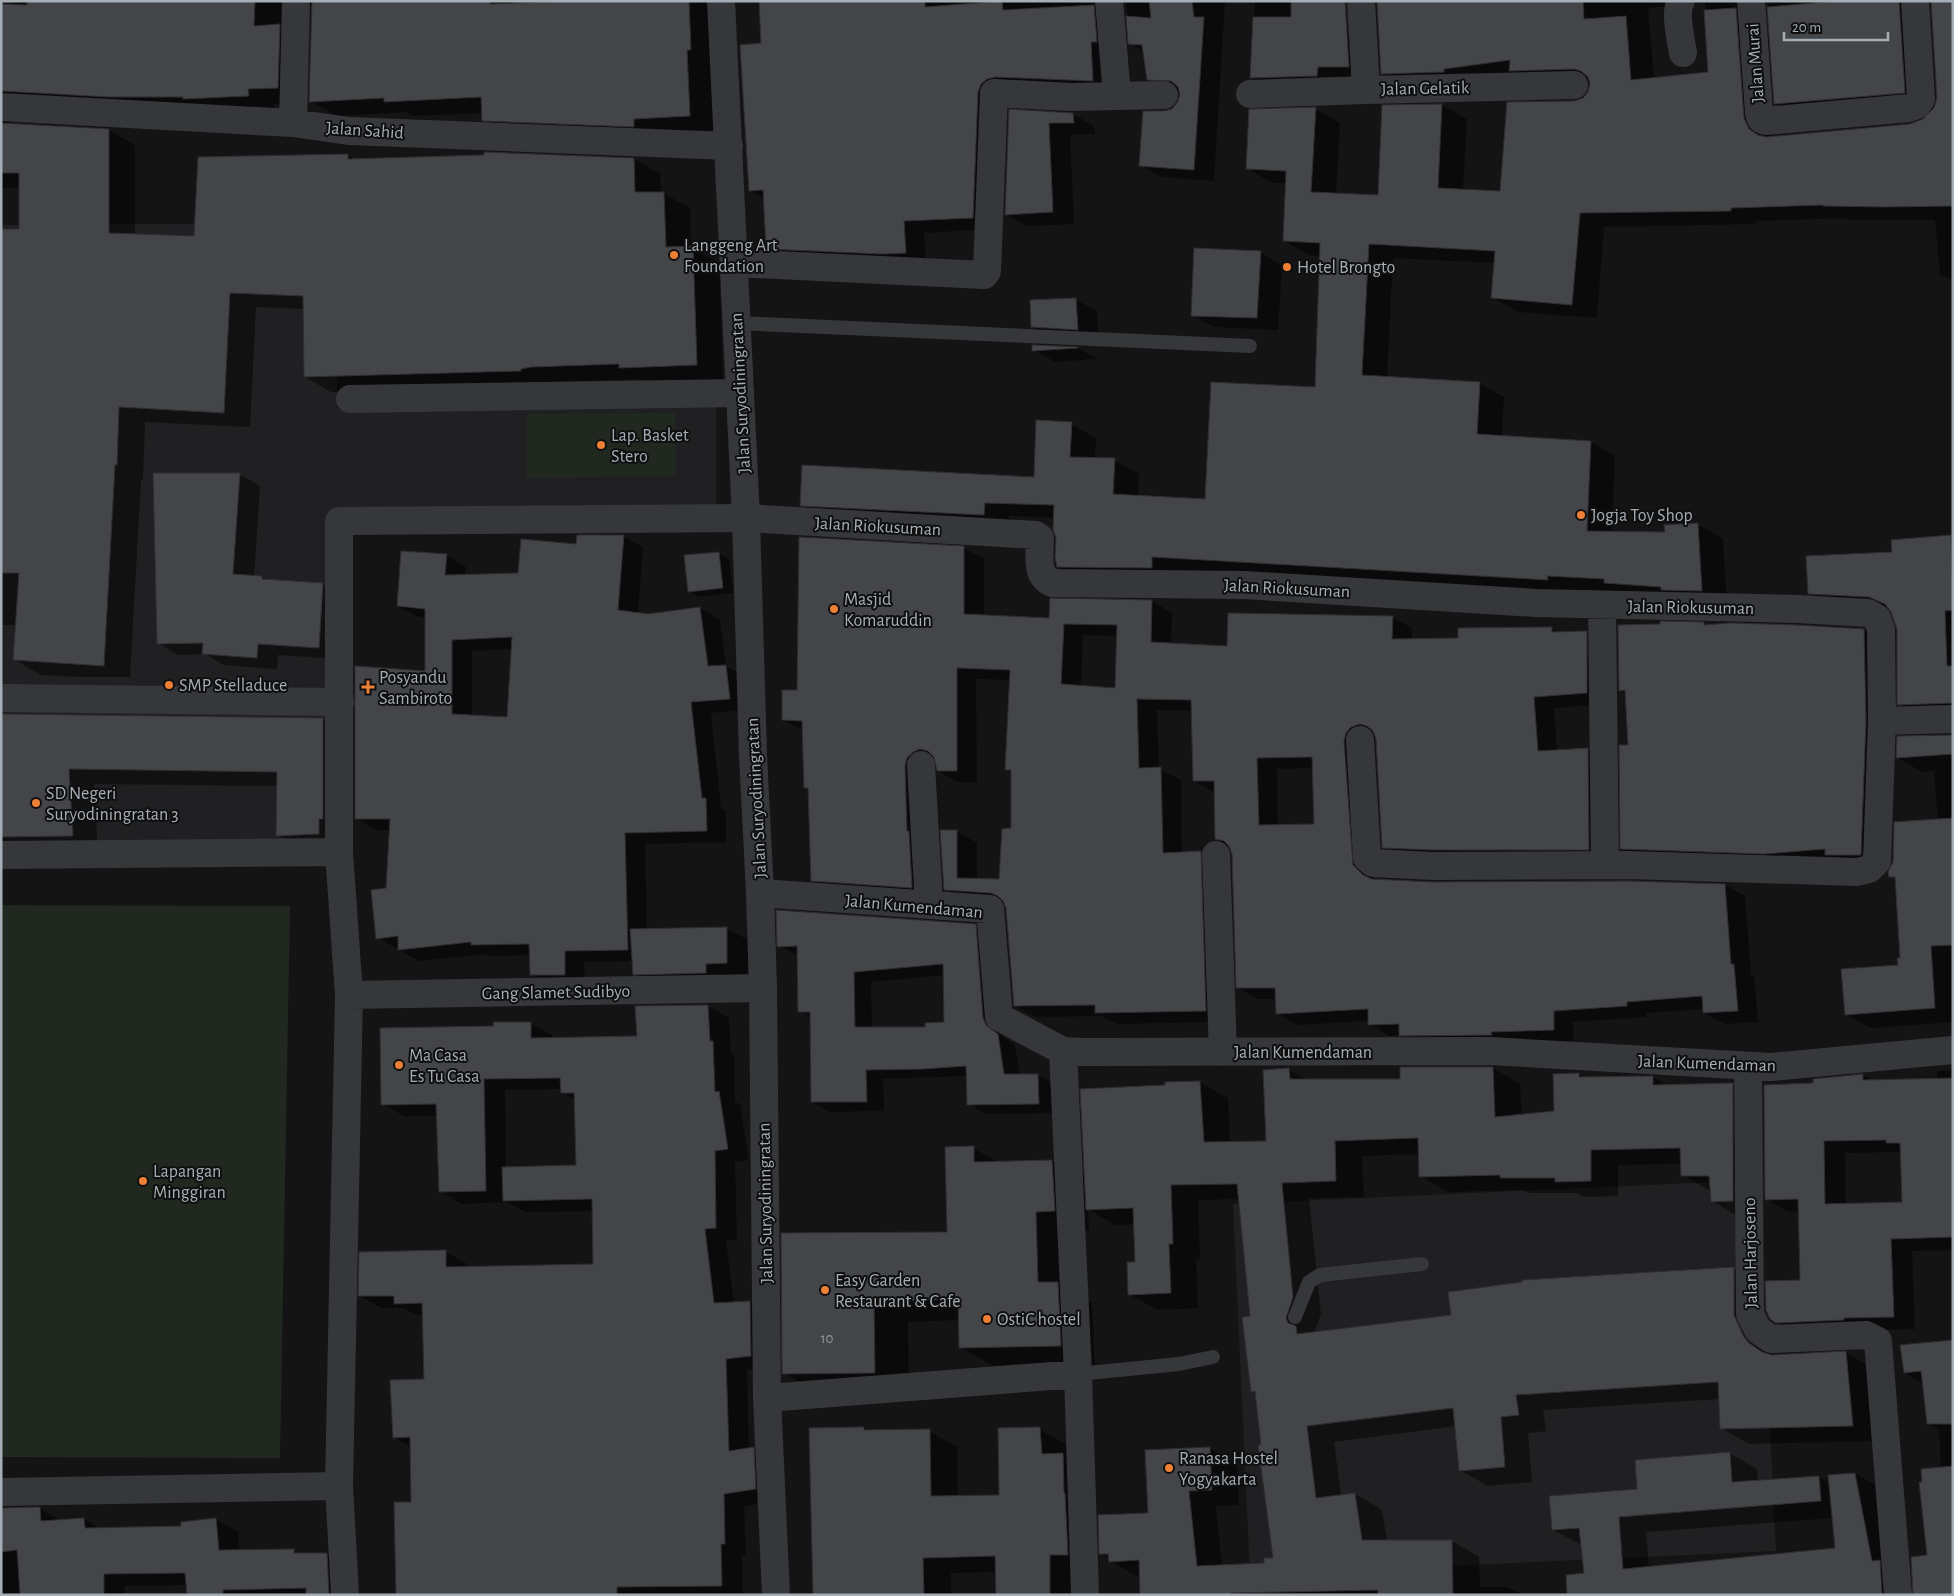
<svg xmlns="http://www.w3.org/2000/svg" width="1954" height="1596" font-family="'Alegreya Sans',sans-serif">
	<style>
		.built { fill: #202022 }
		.green { fill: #202820 }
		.shadow { fill: #0007; fill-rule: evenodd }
		.building { fill: #434548; stroke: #2e2e31; fill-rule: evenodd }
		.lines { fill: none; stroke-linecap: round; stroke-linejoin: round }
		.service { stroke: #35373a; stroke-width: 14 }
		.minor { stroke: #35373a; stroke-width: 28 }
		.tertiary { stroke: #35373a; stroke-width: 28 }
		.poi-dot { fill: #ed8034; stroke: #0f0f10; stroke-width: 2 }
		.labels { text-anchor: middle; stroke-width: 4; stroke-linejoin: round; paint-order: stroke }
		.number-label { font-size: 15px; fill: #8d949a }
		.street-label { font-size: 18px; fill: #a6aeb5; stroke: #0f0f10 }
		.poi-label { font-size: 18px; fill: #a6aeb5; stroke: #0f0f10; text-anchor: start }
	</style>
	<rect width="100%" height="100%" fill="#141415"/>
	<path class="built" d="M336 223 337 408 716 407V509L339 522 337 849 1 852V225Z
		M1758 1180 1776 1551 1250 1575 1233 1204Z"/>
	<path class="green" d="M675 413 676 476 527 478V414Z
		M1 905 290 906 280 1458 1 1457Z"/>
	<path class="shadow" d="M14 1H713L716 130 660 134 510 135 484 120 483 113 412 116 406 112 337 116 310 101 313 4 309 8 304 102 274 104 275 111 1 95V6H14Z
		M760 1H1119L1113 92 1007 90 993 229 924 233 926 264 787 260 767 248 765 199 750 190 762 45Z
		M1126 1H1225L1214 181 1161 177 1141 165 1165 112 1172 110 1179 104 1181 94 1180 91H1168L1148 79 1145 52 1130 43Z
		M1255 1H1345L1347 34 1367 45 1369 78 1272 89 1252 78Z
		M1378 1H1701L1695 4 1648 8 1654 79 1709 73 1705 1H1768L1761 9 1768 129 1771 137 1911 125 1923 121 1935 108 1938 98 1953 1V281L1940 274 1935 220H1849L1846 218 1756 221V224L1604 227 1597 318 1518 312 1493 298 1495 263 1393 258 1387 377 1479 383 1504 397 1502 437 1591 442 1615 456 1612 533H1666V526L1698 524 1723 539 1727 605 1623 593 1572 590V593L1177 570V582L1083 581 1058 567 1054 518 1009 516V529L826 519 801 505 1035 478 1071 424 1096 438 1095 459 1114 460 1139 474 1138 496 1206 500 1316 388 1321 256 1309 255 1284 241 1287 183H1272L1247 168 1315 109 1340 123 1336 194 1379 197 1442 105 1467 119 1463 190 1501 192 1575 102 1583 99 1589 93 1591 83 1407 88 1382 73ZM1113 471H1115L1114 500H1111Z
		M1768 1H1932L1926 8 1929 106 1800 118 1775 104Z
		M1010 111 1073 114 1094 126 1095 134 1070 135 1074 224 1027 226 1006 214Z
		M1 117 12 124 109 130 135 145V235L195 237 347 155 356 160 634 159 660 174 661 193H663L690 208 691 247 719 263 723 380 647 382 641 379 559 382 547 384V386L331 392 305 377 304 309 256 307 250 427 145 422 143 480H141L130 677H78L41 675 15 660 17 625H1V230L20 231V188H1Z
		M1260 252 1282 265 1278 330 1214 327 1192 315Z
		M1075 299 1097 311 1098 341 1054 339 1032 327Z
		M1033 346 1078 348 1097 359 1055 362 1034 350Z
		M239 474 260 486 254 577H262L267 581 323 584 344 596 340 659 278 655 277 669 224 665 205 654 178 655 158 643Z
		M623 536 643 547 638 614 648 615 700 608 720 620 726 666 746 677 749 709 711 713 721 808 726 810V842L645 844 647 930 726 928 748 940V975L655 986 634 974 633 961 584 962 585 985 551 986 531 974 530 955 492 956 487 954 419 961 378 938 387 889 390 830H376L356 818 426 672V618L418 617 398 606 446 555 466 567 465 576 519 574 577 546ZM513 649 508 718 472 716V651Z
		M1953 536V718H1923L1899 704 1898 629 1892 611 1834 608 1809 593 1894 553 1893 541Z
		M964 548 984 559V616L1050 619 1152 601 1172 613 1171 645 1228 647 1392 617 1412 628V640L1460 639 1551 628 1561 633 1586 632 1606 644 1607 704 1554 708 1557 751 1588 749 1608 760 1609 860 1403 859 1383 847 1376 737 1371 738 1364 753 1373 877 1375 880 1433 883 1725 885 1745 896 1751 975 1754 977 1758 1022 1725 1024 1704 1013V1009L1646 1013 1647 1017 1573 1022 1574 1041 1421 1046 1401 1035 1389 1036 1369 1024V1021L1297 1025 1277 1013V999H1258L1238 988 1233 854 1230 847 1216 839 1215 793 1194 781 1192 711 1157 710 1159 769 1181 780 1182 853 1201 852 1221 864 1225 1022 1117 1024 1102 1016 1035 1017 1015 1006 1006 904 965 901 945 889 956 831 977 843V880L1000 881 1012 830V773L1006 769 1011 680 976 679 977 782H958L938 771 936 762 933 763 932 899 832 892 812 880 810 790 805 787 804 731 783 720 798 691ZM1083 635 1118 636 1116 689 1081 687ZM1355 720 1374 732V734L1354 722ZM1313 768 1315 825 1278 826 1277 769Z
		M719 553 729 559 733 593 699 597 689 591Z
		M1704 624 1708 626 1864 630 1884 642 1882 866 1642 860 1622 849 1630 746 1626 693 1620 690Z
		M1 715 323 720 349 735V833L303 850 277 835 278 786 94 784 98 851 1 857Z
		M1953 736V1022L1870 1028 1846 1014 1899 967 1902 959 1897 880 1890 876 1938 821 1934 771 1922 772 1898 758Z
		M975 925 993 935 1000 1029 1003 1037 1015 1045 1020 1075H1038L1055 1085 1056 1113 986 1114 968 1104V1076L883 1079 884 1111 829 1112 812 1102 811 1018 800 1011 799 956 779 946ZM944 975 945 1023 927 1028H872L871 982Z
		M708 1006 729 1018 731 1053 734 1055 735 1102 740 1104 749 1160 735 1162 737 1240H726L734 1303 750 1302 771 1314 772 1368 747 1370 749 1449 753 1448 774 1460 776 1501 744 1506 746 1555H742L743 1595H400L412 1503 411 1447 394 1437 425 1380 424 1315H416L404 1308H381L360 1296 446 1252 467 1264V1268L595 1266 593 1211 525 1212 507 1202 461 1204 440 1191 438 1116H404L382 1104 495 1028 530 1023 552 1035V1039L639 1037ZM562 1089V1092L576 1101 577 1166 506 1168 505 1090Z
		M1493 1068 1520 1084 1522 1116 1555 1112 1579 1074 1585 1078 1653 1077 1668 1086 1732 1084 1760 1100 1739 1217 1712 1201 1711 1191 1682 1175V1164L1618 1165V1196L1584 1197 1576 1193H1529L1523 1190 1448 1192 1420 1176V1154L1362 1156 1364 1197 1309 1198 1321 1314 1314 1333 1453 1316 1734 1269 1761 1285 1762 1331 1773 1356 1846 1353 1874 1369 1880 1441 1749 1444 1721 1428 1720 1399 1543 1410 1546 1431 1528 1433 1532 1482 1488 1486 1460 1470 1456 1426 1334 1442 1341 1496 1355 1494 1382 1510 1387 1541H1452L1479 1557 1480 1587H1508L1523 1595H1142L1141 1577H1138L1110 1561V1559L1101 1553 1150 1514 1210 1449 1237 1464 1239 1505 1216 1506 1222 1566 1265 1564 1275 1559 1256 1393 1253 1391 1252 1317 1240 1199 1198 1200 1200 1259H1196L1198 1308 1157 1310 1129 1294 1136 1263 1135 1224 1115 1225 1088 1209 1089 1230 1070 1231 1072 1291 1092 1303 1095 1365 995 1367 960 1347 959 1320 908 1322 909 1392 818 1393 784 1373 948 1233 973 1148 999 1163 1052 1161 1086 1181 1166 1086V1084L1200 1082 1228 1098 1230 1143 1268 1142 1289 1070 1307 1080H1402Z
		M1953 1070V1250L1912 1251 1915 1329 1865 1330 1798 1335 1776 1322 1801 1281 1799 1211 1788 1212 1766 1199 1814 1084 1863 1075 1872 1081 1937 1079V1071ZM1901 1152 1903 1204 1846 1205 1845 1153Z
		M1953 1341V1595L1929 1556 1941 1468 1939 1430 1928 1423 1924 1384 1905 1373Z
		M864 1428 869 1431H929L957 1447 958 1497 1000 1496 1039 1429 1067 1445 1077 1595H997V1572L951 1573V1595H814Z
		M1729 1453 1757 1469 1758 1481 1819 1477 1830 1483V1476L1856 1474 1884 1490V1595H1587L1582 1545 1553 1530 1638 1490ZM1833 1518 1836 1549 1649 1568 1646 1532Z
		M39 1508 61 1521 84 1519 100 1529 183 1527 216 1519 238 1532 239 1551 293 1550 300 1554H327L348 1566 350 1595H188L187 1585 125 1586V1595H1V1509Z"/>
	<path class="building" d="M27 1H255L254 26 280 24 278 88 248 89 249 96 183 99V97H109L1 91V4L27 5Z
		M312 1H490V4L566 1H689L691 50H687L690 116 634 119V127L482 121 481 97 384 102V98L309 102Z
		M759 1H925V7L1002 1 1003 10 1094 5 1097 42H1091L1093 81 995 77 987 79 981 84 978 92 973 218 904 221 906 253 882 254 766 249 763 190 749 191 740 45 761 43Z
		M1149 1H1192L1194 17H1204L1194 170 1139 166 1143 111H1164L1172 109 1177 103 1180 95 1178 87 1171 81 1147 80 1142 45 1128 44 1126 16 1151 18Z
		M1291 1H1345L1349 67H1318L1317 76 1250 78 1253 17H1291Z
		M1377 1H1583L1584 19 1626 16 1631 80 1708 72 1704 10 1736 8 1744 118 1749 129 1758 135 1766 137 1910 124 1923 119 1934 108 1937 98 1931 1H1953V206L1884 207 1823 206V205L1731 208V211L1580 213 1572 305 1491 298 1495 251 1369 244 1362 375 1480 382 1477 434 1591 441 1587 531 1665 532 1664 525 1698 523 1702 591 1661 590V587L1604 583V579L1547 576 1548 580 1152 557V568L1057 567 1055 557 1056 538 1053 529 1054 505 985 503 984 515 800 506 802 465 1034 477 1036 420 1072 422 1070 457 1115 458 1113 494 1205 499 1211 382 1315 387 1320 243 1283 241 1286 171 1246 169 1249 109 1316 107 1311 192 1378 195 1382 105 1442 104 1438 188 1500 191 1507 102 1574 101 1583 98 1588 92 1590 84 1588 77 1581 71 1574 69 1509 71 1510 60 1444 69V72L1381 74Z
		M1838 1H1899L1905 93 1774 104 1767 7Z
		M1009 109 1073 113 1074 123H1049L1053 212 1005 215Z
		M1 123 109 129V233L194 236 198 157 348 154V159L484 155V152L634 158 635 192H664L666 247 693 246 697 365 619 368V364L531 367 521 369V371L304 377 303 296 230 293 224 413 119 407 117 465H115L104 666 13 660 19 573H1V229H19V173H1Z
		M1194 248 1261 251 1257 318 1191 316Z
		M1076 298 1078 330 1031 327 1030 300Z
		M1032 345 1078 347V348L1032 351Z
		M153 473H240L233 574 262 576V579L323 583 319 648 258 644 257 658 202 654 203 643 157 644Z
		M577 535H624L618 610 648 614 700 607 708 666 726 665 730 699 691 702 702 798H706L707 831 625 833 628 950 565 951V975H530L529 944 471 945V942L398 950V936L376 939 371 890 386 888 390 819H355V666L425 671V609L397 606 401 551 447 554 445 575 518 573 521 539 576 544ZM512 637 507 717 452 714V640Z
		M1951 535 1953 610 1945 611 1947 666H1953V703L1897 705V629L1891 612 1885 604 1869 597 1808 594 1806 556 1892 552 1891 540Z
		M799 537 964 546V614L1049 618 1050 598 1152 600 1151 642 1227 646 1228 613 1393 616 1392 639 1458 638V628L1552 627V632L1587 631V693L1534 697 1538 751 1588 748 1589 850H1433L1382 848 1376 739 1373 731 1367 726 1360 724 1351 727 1346 733 1344 741 1353 865 1363 875 1372 879 1433 882 1629 881 1725 884 1731 964H1734L1738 1011 1703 1013 1702 996 1627 1002V1006L1554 1011V1030L1491 1032 1492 1035 1399 1036V1024L1368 1025V1009L1276 1014 1275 988H1236L1232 854 1229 846 1224 841 1215 839 1214 781H1193L1191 700 1137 699 1139 768 1161 767 1163 853 1201 851 1206 1011 1095 1013V1005L1014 1006 1006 908 1003 901 998 896 991 893 944 890 940 830H957V878L999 879 1002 829 1011 828V770H1005L1010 670 957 668V771H937L934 757 928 751 920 749 913 752 907 758 905 766 907 831H909L912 888 811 881 808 788H804L802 721 782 720V690H797ZM1064 624 1117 625 1115 688 1061 684ZM1312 757 1314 824 1259 825 1257 758Z
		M719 552 723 588 688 592 684 555Z
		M1660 621 1704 622V625L1731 623 1797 625 1864 629 1866 721 1861 855H1825V849L1764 854 1620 849 1619 745H1628L1625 690 1619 691 1618 625 1660 624Z
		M1 714 323 718V819H319V834L276 836 277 772 69 769 73 836 1 837Z
		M1953 735V754L1896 758 1897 736Z
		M1953 818V945L1931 946 1935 1008 1845 1015 1841 969 1898 965 1897 958H1900L1895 877H1889L1888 872 1893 862 1894 822Z
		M776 910 976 924 983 1018 986 1025 998 1034 1004 1074H1038L1039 1104 967 1105 966 1066 923 1069 866 1070 867 1102H811L810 1012H798L797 946 777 947ZM943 964 944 1022 925 1023V1027H855L854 972Z
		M727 927V963L706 964V973L633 975 630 929Z
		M708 1005 710 1041H713L715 1092 719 1091 728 1149 715 1151 716 1228 705 1229 714 1303 750 1301 751 1356 726 1359 729 1451 754 1447 756 1489 724 1494 725 1544H721L722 1586 617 1587V1595H396L394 1502H411L410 1437 393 1438 390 1380 424 1379 422 1303 394 1304V1296H358L359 1252 446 1250V1267L593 1264 592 1199 503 1201 502 1167 576 1165 574 1093H561L560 1078 484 1079 486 1191 439 1192 436 1104 381 1105 380 1028 494 1026 493 1022H531V1038L637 1036 635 1006Z
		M1400 1067H1493L1495 1117 1554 1111 1553 1074 1579 1073V1077L1653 1076V1085L1733 1083V1201L1711 1202 1709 1176H1681L1680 1148 1591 1150V1181L1555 1182V1178H1500V1175L1419 1177 1418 1138 1335 1141 1336 1181 1282 1183 1293 1297 1286 1318 1288 1323 1296 1326 1297 1334 1451 1315 1448 1292 1522 1282V1280L1734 1267V1315L1744 1337 1749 1343 1762 1352 1772 1355 1846 1351 1853 1426 1720 1429 1718 1382 1516 1395 1519 1415 1501 1417 1505 1467 1459 1471 1453 1408 1307 1426 1316 1498 1355 1493 1362 1540H1452L1453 1595H1378V1590L1231 1593V1595H1140L1139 1560 1109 1562 1108 1554H1099L1098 1515 1148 1513 1145 1450 1210 1447 1212 1490 1189 1491 1197 1566 1264 1563V1558H1273L1258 1445H1261L1255 1391 1251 1392 1242 1317 1250 1316 1237 1184 1171 1185 1173 1244H1169L1171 1293 1128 1295 1127 1262H1135L1133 1208 1086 1210 1080 1089 1165 1085V1082L1200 1081 1204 1142 1266 1141 1263 1070 1289 1068 1290 1079H1400Z
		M1863 1074V1080L1953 1078V1237L1891 1239 1894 1317 1844 1318V1320L1776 1323 1770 1319 1766 1310 1765 1281 1800 1280 1798 1199 1765 1200 1764 1085 1813 1083V1079ZM1886 1140V1143H1900L1902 1202 1825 1204 1824 1141Z
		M974 1146V1162L1052 1160 1055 1211 1036 1212 1038 1282H1058L1061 1346 959 1348 958 1299 874 1302 875 1373 782 1374 781 1233 947 1232 945 1147Z
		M1953 1340V1424H1927L1921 1371 1904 1373 1900 1345Z
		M864 1427V1430L930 1429 931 1496 999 1495 998 1428 1040 1427 1042 1454 1063 1453 1064 1493H1065L1068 1555H1050V1595H996L995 1556 923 1558 924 1595H813L809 1428Z
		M1730 1452 1732 1482 1819 1476 1821 1501 1619 1517 1623 1569 1835 1548 1828 1475 1855 1473 1872 1561 1880 1560 1882 1595H1567L1566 1575 1584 1573 1579 1528 1552 1530 1549 1496 1637 1489 1635 1460Z
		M1953 1466V1595H1913L1911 1557 1927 1555 1919 1482H1922L1921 1469Z
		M40 1507 41 1521 84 1518 85 1528 181 1526V1522L216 1518 219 1550 294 1549V1553H327L329 1595H306V1588L223 1590V1595H187L185 1573 104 1574V1595H20L17 1550 1 1552V1508Z"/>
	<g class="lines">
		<path class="service" d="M737 323 1250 346
			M1295 1317 1309 1282 1320 1275 1422 1264
			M1078 1374 1179 1364 1213 1357"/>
		<path class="minor" d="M1109 1 1117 96
			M1361 1 1366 90 1574 85
			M1681 1C1674 10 1681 41 1683 53
			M1751 1 1759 113 1761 119 1765 121 1909 108 1917 105 1921 99 1915 1
			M1250 94 1366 90
			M1 107 293 123 349 131 729 146
			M293 123 296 1
			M735 263 984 275 987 271 994 93 1071 97 1164 95
			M350 399 740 393
			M1602 605 1605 865
			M1 698 340 702
			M1360 740 1367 858 1373 863 1433 866 1629 865 1857 872 1869 869 1877 861 1882 721
			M921 765 929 905
			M1 855 339 852
			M1216 855 1223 1052
			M760 893 990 909 999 1017 1063 1051 1080 1052 1490 1051 1771 1067 1953 1050
			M349 995 763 988
			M1063 1051 1078 1374 1085 1595
			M1748 1066 1750 1314 1758 1330 1771 1339 1866 1335 1878 1341 1898 1595
			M767 1398 1078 1374
			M1 1492 339 1486
			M345 1595 339 1486 349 995 339 852V521L746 518 1036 535 1040 538C1040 554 1035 576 1052 583L1244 585 1536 603 1798 609 1868 613 1877 618 1881 629 1882 721 1953 719"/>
		<path class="tertiary" d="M721 1 746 518 753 755 760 893 763 988 767 1398 776 1595"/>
	</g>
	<g class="poi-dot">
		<circle cx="674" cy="255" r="5"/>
		<circle cx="1287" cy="267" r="5"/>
		<circle cx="601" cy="445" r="5"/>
		<circle cx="1581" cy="515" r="5"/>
		<circle cx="834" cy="609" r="5"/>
		<circle cx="169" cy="685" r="5"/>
		<path d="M365.5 679.5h5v5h5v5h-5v5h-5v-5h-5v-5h5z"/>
		<circle cx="36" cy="803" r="5"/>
		<circle cx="399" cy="1065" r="5"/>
		<circle cx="143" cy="1181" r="5"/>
		<circle cx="825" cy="1290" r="5"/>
		<circle cx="987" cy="1319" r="5"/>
		<circle cx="1169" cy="1468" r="5"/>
	</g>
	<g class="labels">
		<g class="number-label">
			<text x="827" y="1343">10</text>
		</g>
		<g class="street-label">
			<text transform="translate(1755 63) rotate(-94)" y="6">Jalan Murai</text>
			<text transform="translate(1425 88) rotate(-1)" y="6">Jalan Gelatik</text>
			<text transform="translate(365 130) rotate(4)" y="6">Jalan Sahid</text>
			<text transform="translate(740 393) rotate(-93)" y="6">Jalan Suryodiningratan</text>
			<text transform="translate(878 526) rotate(3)" y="6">Jalan Riokusuman</text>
			<text transform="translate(1287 588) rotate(3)" y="6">Jalan Riokusuman</text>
			<text transform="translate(1691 607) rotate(1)" y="6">Jalan Riokusuman</text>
			<text transform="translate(756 798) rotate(-93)" y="6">Jalan Suryodiningratan</text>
			<text transform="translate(914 906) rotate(5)" y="6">Jalan Kumendaman</text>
			<text transform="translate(556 992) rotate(-1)" y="6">Gang Slamet Sudibyo</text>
			<text x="1303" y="1058">Jalan Kumendaman</text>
			<text transform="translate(1707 1063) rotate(2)" y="6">Jalan Kumendaman</text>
			<text transform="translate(765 1203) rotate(-91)" y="6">Jalan Suryodiningratan</text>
			<text transform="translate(1750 1253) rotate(-91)" y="6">Jalan Harjoseno</text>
		</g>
		<g class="poi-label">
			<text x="684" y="251">Langgeng Art<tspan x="684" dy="21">Foundation</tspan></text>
			<text x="1297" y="273">Hotel Brongto</text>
			<text x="611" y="441">Lap. Basket<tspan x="611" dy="21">Stero</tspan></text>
			<text x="1591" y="521">Jogja Toy Shop</text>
			<text x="844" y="605">Masjid<tspan x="844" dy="21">Komaruddin</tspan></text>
			<text x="379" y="683">Posyandu<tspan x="379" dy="21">Sambiroto</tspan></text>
			<text x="179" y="691">SMP Stelladuce</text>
			<text x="46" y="799">SD Negeri<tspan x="46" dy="21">Suryodiningratan 3</tspan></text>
			<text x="409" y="1061">Ma Casa<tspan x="409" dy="21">Es Tu Casa</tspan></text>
			<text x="153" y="1177">Lapangan<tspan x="153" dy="21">Minggiran</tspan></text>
			<text x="835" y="1286">Easy Garden<tspan x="835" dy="21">Restaurant &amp; Cafe</tspan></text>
			<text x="997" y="1325">OstiC hostel</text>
			<text x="1179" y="1464">Ranasa Hostel<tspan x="1179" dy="21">Yogyakarta</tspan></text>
		</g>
	</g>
	<rect width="1954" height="1596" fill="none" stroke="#a6aeb5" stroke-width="5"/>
	<path d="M1784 32v8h104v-8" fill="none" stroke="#a6aeb5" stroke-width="2.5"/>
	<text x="1792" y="32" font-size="15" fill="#a6aeb5" stroke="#0f0f10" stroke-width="4" paint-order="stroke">20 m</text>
</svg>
